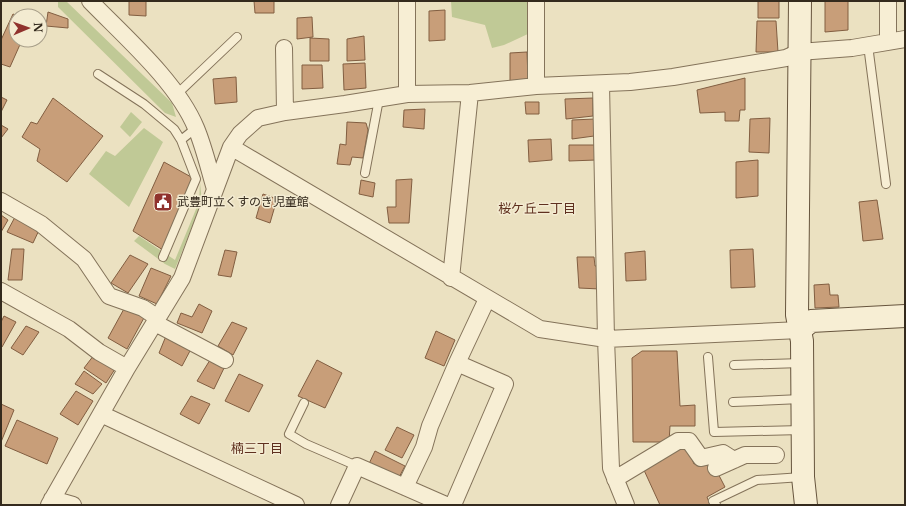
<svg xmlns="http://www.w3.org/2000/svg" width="906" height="506" font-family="'Libre Baskerville','Noto Sans JP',serif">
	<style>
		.green { fill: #c0c996 }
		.building { fill: #c89e79; stroke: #825e41 }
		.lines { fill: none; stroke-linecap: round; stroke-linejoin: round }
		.lane-casing { stroke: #84735a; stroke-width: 10 }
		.street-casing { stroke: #84735a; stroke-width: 18 }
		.secondary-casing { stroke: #66543d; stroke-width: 24 }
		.lane { stroke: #f7eed4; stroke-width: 8 }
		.street { stroke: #f7eed4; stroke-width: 16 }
		.secondary { stroke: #f7eed4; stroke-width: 22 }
		.labels { text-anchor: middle; stroke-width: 3; stroke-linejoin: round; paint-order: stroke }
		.poi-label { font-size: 12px; fill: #342a1d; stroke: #f3ebd1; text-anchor: start }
		.neighbourhood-label { font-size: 13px; fill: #5f301f; stroke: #f3ebd1 }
	</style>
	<rect width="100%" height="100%" fill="#ebe1c1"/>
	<path class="green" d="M58 1H66L172 103 176 117 165 113 58 7Z
		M451 1H530V33L504 45 492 48 485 25 452 17Z
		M131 112 142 122 130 137 120 127Z
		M144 128 163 142 129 207 89 174 106 151 115 156Z
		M200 183 202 202 175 269 165 264 134 241 139 236 175 260 199 202Z"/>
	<path class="building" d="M129 1H146V16L129 15Z
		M254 1H274V13H255Z
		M758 1H779V18H758Z
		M825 1H848V30L825 32Z
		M445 10V40L429 41V11Z
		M48 12 68 19V28L46 26Z
		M13 14 18 16H16V40H22L10 67 1 64V40Z
		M312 17 313 37 297 39V18Z
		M757 21H776L778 52H756Z
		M364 36 365 60 347 61V39Z
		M310 38 329 39V61H310Z
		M527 52 528 79 510 81V53Z
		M365 63 366 88 344 90 343 64Z
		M302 65H322L323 88 302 89Z
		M236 77 237 102 215 104 213 79Z
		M745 78V110H740L739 121H725V112L700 113 697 90Z
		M1 97 7 100 1 112Z
		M53 98 103 136 67 182 37 161 40 149 22 137 31 122 37 124Z
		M593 98V116L566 119 565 99Z
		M525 102H539V114H526Z
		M425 109 424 129 403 127 404 110Z
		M770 118 769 153 749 152 750 119Z
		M595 119 594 136 572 139V120Z
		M347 122 366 123 368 130 363 158 352 157 350 165 337 164 340 144 346 145Z
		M1 125 8 129 1 138Z
		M551 139 552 160 529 162 528 140Z
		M569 145H595L596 160 569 161Z
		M758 160V196L736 198V162Z
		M164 162 193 178 163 250 133 231Z
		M412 179 409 223H389L387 207H396V180Z
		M361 180 375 183 373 197 359 194Z
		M263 194 277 199 270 223 256 218Z
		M877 200 883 239 863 241 859 202Z
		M1 215 8 220 1 232Z
		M15 217 40 228 33 243 7 232Z
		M12 249H24L22 280H8Z
		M753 249 755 287 731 288 730 250Z
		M225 250 237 252 231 277 218 275Z
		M645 251 646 280 626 281 625 253Z
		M130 255 148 264 128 293 111 283Z
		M577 257H594L595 266H601L600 289 579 288Z
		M151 268 171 276 157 304 139 296Z
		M829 284 830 295H838L839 307 815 308 814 285Z
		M199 304 212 311 202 333 177 323 181 313 192 317Z
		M125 307 145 316 127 349 108 338Z
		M4 316 16 322 2 347H1V322Z
		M232 322 247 328 233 355 218 346Z
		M26 326 39 332 23 355 11 348Z
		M436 331 455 340 444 366 425 358Z
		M166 336 191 349 182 366 159 353Z
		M642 351H677L680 406 695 405V426H670L669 442H633L632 358Z
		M94 355 115 369 106 383 84 368Z
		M210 360 225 366 214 389 197 381Z
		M317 360 342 373 325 408 298 396Z
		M84 371 102 384 93 394 75 384Z
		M239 374 263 385 249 412 225 401Z
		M76 391 93 401 78 425 60 414Z
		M191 396 210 404 199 424 180 414Z
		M1 404 14 410 1 442Z
		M17 420 58 438 47 464 5 446Z
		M397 427 414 435 402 458 385 450Z
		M685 442 694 464 710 458 725 487 707 497 710 505H660L643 468Z
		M375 451 405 466 396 483 367 468Z"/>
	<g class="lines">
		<defs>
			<path id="lane" d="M868 45 886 184
				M98 74 144 104 174 129 181 140 196 128
				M177 94 237 37
				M365 173 379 99
				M163 257 196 179 181 140
				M708 357 714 432 802 430
				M734 365 802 363
				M733 402 801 399
				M304 403 289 434 306 444 357 466
				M716 505 713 501 757 480 802 477"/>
			<path id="street" d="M90 1C125 37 177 82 196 128 204 147 209 169 215 189
				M407 1V94
				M536 1V86
				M888 1V42
				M284 48 285 112
				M601 84 606 339 611 468 626 505
				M231 147 540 329 606 339 800 330
				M1 201 41 224 84 259 109 296 143 308 158 318
				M451 278 470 93
				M1 291 69 329 99 352 127 368
				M155 323 225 360
				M101 414 296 505
				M716 468 745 455H776
				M615 479 678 441H689L701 458 723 453 734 460
				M405 487 424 447 430 426 457 363 487 299
				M52 499 73 505
				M49 505 127 368 182 278 231 147 240 134 258 118 285 112 345 104 407 94 470 93 536 86 630 82 673 77 786 58 799 52 852 48 905 39
				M339 505 357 466 446 505
				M453 505 505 384 457 363"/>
			<path id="secondary" d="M800 1 797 315 802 341 803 477 806 505
				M800 330 811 321 905 316"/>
		</defs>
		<use href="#lane" class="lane-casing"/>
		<use href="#street" class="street-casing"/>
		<use href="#secondary" class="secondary-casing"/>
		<use href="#lane" class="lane"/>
		<use href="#street" class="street"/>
		<use href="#secondary" class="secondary"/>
	</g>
	<defs>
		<symbol id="civic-square" viewBox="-11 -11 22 22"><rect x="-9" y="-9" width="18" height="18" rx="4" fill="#90322d" stroke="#f3ebd1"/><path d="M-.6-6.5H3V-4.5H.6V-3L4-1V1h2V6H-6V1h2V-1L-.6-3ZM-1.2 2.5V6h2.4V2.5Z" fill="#fff"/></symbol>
	</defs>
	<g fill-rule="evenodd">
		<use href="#civic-square" x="152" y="191" width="22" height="22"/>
	</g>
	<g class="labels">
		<g class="poi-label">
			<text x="177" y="206">武豊町立くすのき児童館</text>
		</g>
		<g class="neighbourhood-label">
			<text x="537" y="213">桜ケ丘二丁目</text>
			<text x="257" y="453">楠三丁目</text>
		</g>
	</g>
	<rect width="906" height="506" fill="none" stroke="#342a1d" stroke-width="4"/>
	<g transform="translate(28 28) rotate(88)"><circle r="19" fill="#f3ebd1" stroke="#a79e89"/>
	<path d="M0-3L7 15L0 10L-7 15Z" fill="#90322d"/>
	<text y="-6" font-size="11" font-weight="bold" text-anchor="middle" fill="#342a1d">N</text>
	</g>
</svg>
